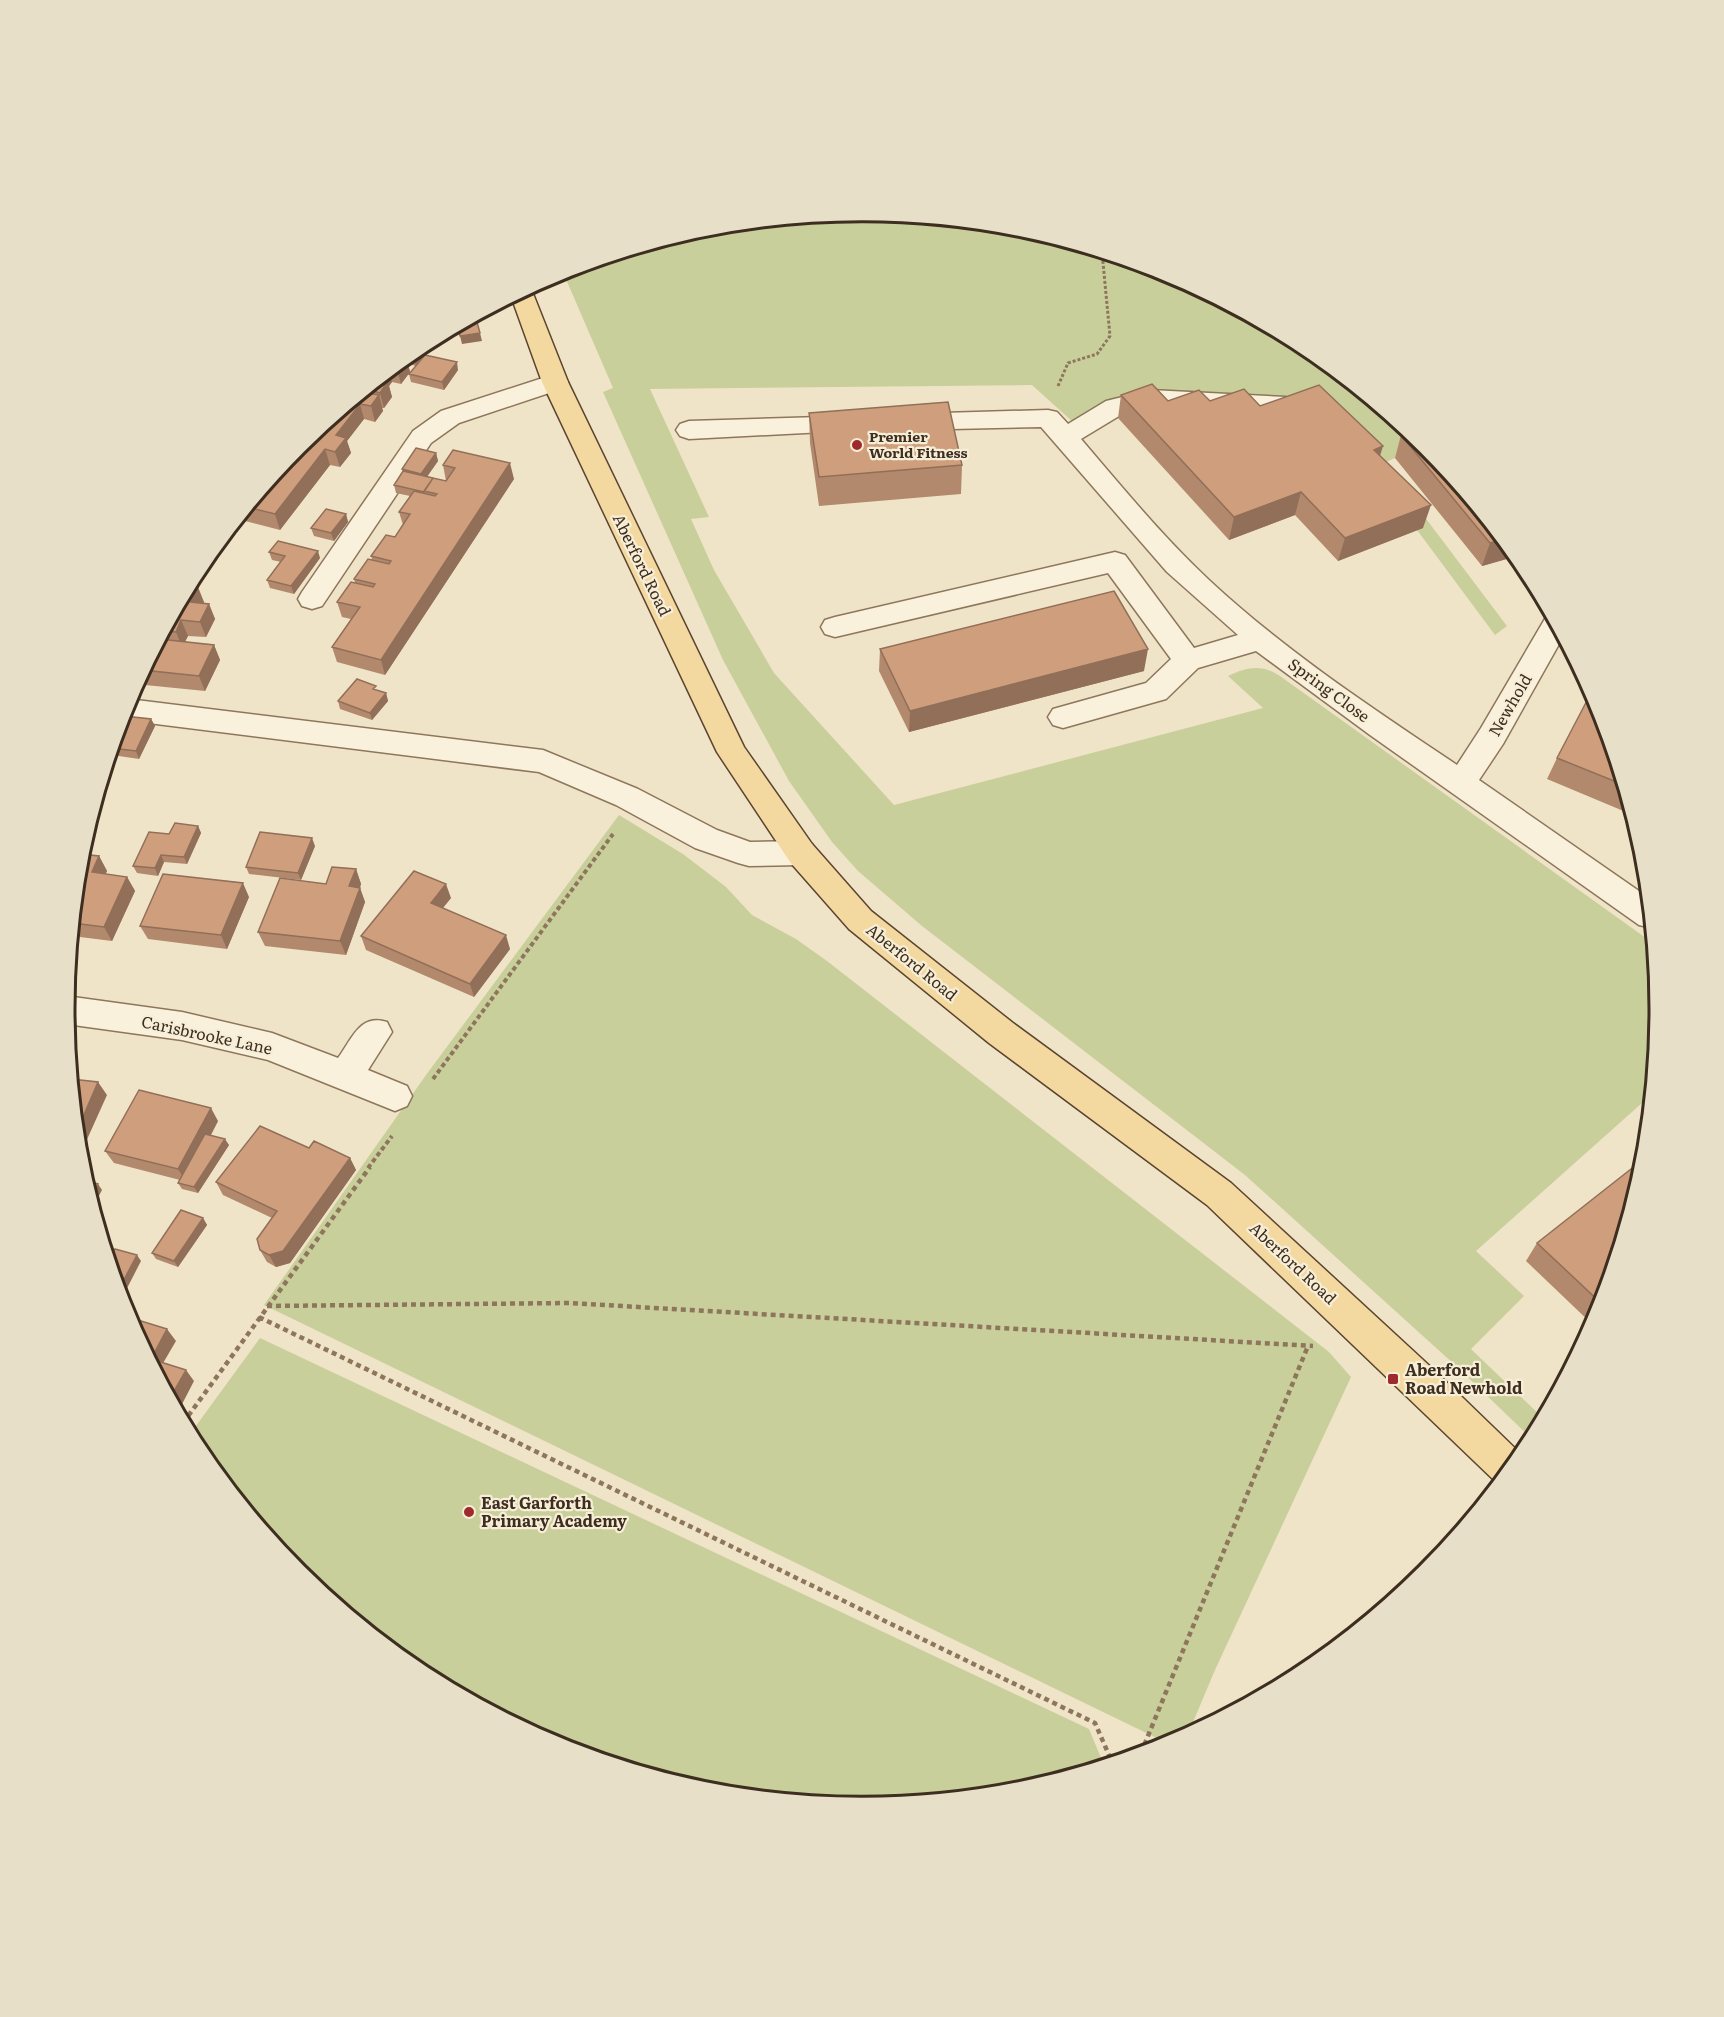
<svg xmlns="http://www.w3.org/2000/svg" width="1724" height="2017" font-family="Literata,serif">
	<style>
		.green { fill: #c9cf9b }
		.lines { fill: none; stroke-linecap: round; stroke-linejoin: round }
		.minor-casing { stroke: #8d765c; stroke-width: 3 }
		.major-casing { stroke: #5b4430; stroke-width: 3 }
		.path-far2 { stroke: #8d765c; stroke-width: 3; stroke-dasharray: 3 2; stroke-linecap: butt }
		.path-far1 { stroke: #8d765c; stroke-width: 4; stroke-dasharray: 4.5 3; stroke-linecap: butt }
		.path { stroke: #8d765c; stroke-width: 4.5; stroke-dasharray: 5 4; stroke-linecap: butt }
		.minor { fill: #faf1dc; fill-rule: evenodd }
		.major { fill: #f3d9a0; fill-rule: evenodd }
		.wall { fill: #b2896c }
		.shaded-wall { fill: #916f58 }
		.building { fill: #cf9f7d; stroke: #916f58; stroke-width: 1.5 }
		.poi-dot { fill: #9e2a2b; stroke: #f7eed8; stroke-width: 2 }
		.labels { text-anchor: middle; stroke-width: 4.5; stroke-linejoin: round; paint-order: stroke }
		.far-poi-label { font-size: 14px; font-weight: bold; fill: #3d2e20; stroke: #f7eed8; text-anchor: start }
		.street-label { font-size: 16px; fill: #3d2e20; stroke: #f7eed8 }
		.poi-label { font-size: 16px; font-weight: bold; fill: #3d2e20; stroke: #f7eed8; text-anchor: start }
		.rim { fill: none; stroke: #3d2e20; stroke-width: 3 }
	</style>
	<rect width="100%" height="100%" fill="#f0e4c8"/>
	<path class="green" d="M862 211 1018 226 1168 272 1305 346 1413 434 1395 458 1384 463 1507 626 1495 635 1417 530 1149 407 1118 418 1074 423 1032 385 650 389 709 517 691 519 714 570 774 673 894 805 1263 708 1228 676C1247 667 1262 664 1280 676L1653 943 1659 1009 1651 1095 1476 1251 1524 1296 1471 1349 1543 1418 1532 1439 1455 1365 1245 1175 922 926 858 871 832 842 789 781 723 660 603 392 613 388 562 270 707 226Z
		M619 815 683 854 726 887 752 915 796 939 827 961 1329 1352 1351 1377 1215 1670 1188 1734 1169 1744 264 1305 426 1075Z
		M260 1338 1089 1729 1104 1765 1017 1791 862 1806 706 1791 557 1745 419 1671 298 1572 199 1451 190 1434Z"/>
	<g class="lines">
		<defs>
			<path id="minor" d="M555 374 564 376 568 382 564 388 459 423 431 443 322 606 312 609 302 606 298 599 302 592 413 431 441 411Z
				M1151 390 1286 397 1290 403 1286 409 1277 411 1151 406 1124 413 1081 439C1122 487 1163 537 1209 580 1284 650 1372 708 1457 765L1481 728 1546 617 1552 615 1563 637 1503 744 1479 780 1649 898 1652 928 1639 925 1370 735 1256 651 1198 668 1166 699 1063 728 1053 725 1048 717 1053 709 1146 683 1171 659 1108 573 835 637 825 634 821 627 825 620 835 617 1115 552 1125 555 1194 648 1238 635 1167 572 1041 427 908 430 899 428 895 422 899 416 908 414 1048 410 1057 412 1068 424 1106 401Z
				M854 416 863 418 867 424 863 430 689 439 680 436 676 430 680 424 689 421Z
				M128 699 543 750 638 789 717 830 750 842 801 841 812 844 817 853 812 862 801 865 749 866 738 863 695 848 616 805 539 772 124 720 121 719Z
				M66 996 182 1012 272 1033 338 1058C352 1039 360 1013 387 1022L392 1032 368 1070 407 1086 412 1096 407 1106 395 1111 268 1060 182 1040 66 1024Z"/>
			<path id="major" d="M530 286 568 382 744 747 812 844 871 911 1013 1023 1231 1183 1434 1370 1522 1455 1498 1484 1207 1205 989 1043 849 929 790 862 717 752 542 382 511 296Z"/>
		</defs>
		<use href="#minor" class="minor-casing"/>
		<use href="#major" class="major-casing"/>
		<path class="path-far2" d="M1058 386 1068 363 1097 354 1110 336 1102 252"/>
		<path class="path-far1" d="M433 1079 613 834
			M368 1168 392 1136"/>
		<path class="path" d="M267 1306 569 1303 1313 1346
			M259 1317 1095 1723 1112 1762
			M183 1423 370 1167
			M1141 1753 1308 1346"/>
		<use href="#minor" class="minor"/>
		<use href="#major" class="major"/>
	</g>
	<path class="wall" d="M419 345 425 354 416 366 408 364 410 372 401 384 392 382 389 386 392 397 384 408H382L383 411 375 422 364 419 347 441 351 453 340 467 330 465 280 530 237 519 298 444Z
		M458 370 444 390 411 382 409 374Z
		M1121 395 1168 401H1210L1260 406 1380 456 1423 528 1338 561 1295 515 1229 540 1118 418Z
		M809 413 962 465 961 494 819 506 810 443Z
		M1401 435 1426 445 1517 556 1482 566 1395 458Z
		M436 453 438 461 427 477 446 481 443 465 514 479 385 675 337 662 332 647 351 619 342 617 337 602 355 583 354 579 372 559 371 556 395 537 403 525 399 512 410 496 396 493 394 485 403 472 402 469Z
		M346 514 348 522 334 541 314 536 311 528Z
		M269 552 320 558 294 594 270 588 267 580 281 562 272 560Z
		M188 586 204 602 203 603 209 604 215 619 206 637 188 636 185 642 214 645 220 660 205 691 135 684Z
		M880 649 1144 671 909 732 879 671Z
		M377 690 386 693 388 701 372 720 340 709 338 701Z
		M1599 704 1633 815 1547 779 1557 758Z
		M151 719 155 726 139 759 112 755 111 752 117 732Z
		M198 826 201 833 187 864 164 862 158 876 137 873 133 866 169 834Z
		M315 846 301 880 249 874 246 867Z
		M80 854 99 856 107 871 105 874 127 877 135 891 112 941 72 936Z
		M356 869 361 884 360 888 365 902 346 955 265 946 258 932 326 884Z
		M249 897 227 949 148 939 140 926Z
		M451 898 443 908 510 949 474 997 366 950 361 936Z
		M218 1121 211 1135 229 1145 198 1193 182 1189 178 1183 180 1180 114 1163 105 1151Z
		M309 1148 350 1158 356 1170 290 1263 276 1267 267 1262 260 1250 272 1218 223 1195 216 1182Z
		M1644 1164 1599 1314 1593 1325 1526 1261 1537 1243Z
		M203 1218 207 1225 178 1267 156 1259 152 1253Z"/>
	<path class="shaded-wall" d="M480 333 482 341 462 344 460 336Z
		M422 344 425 354 416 366 412 351Z
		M406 356 410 372 401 384 397 368Z
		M457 362 458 370 444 390 442 382Z
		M389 370 392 382 389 386 392 397 384 408 380 393 379 379Z
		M370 390 373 404 379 395 383 411 375 422 368 393Z
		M360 404 364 419 347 441 351 453 340 467 335 452 336 435Z
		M1383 446 1376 469 1374 450Z
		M325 449 330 465 280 530 275 514Z
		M436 453 438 461 423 482 421 474Z
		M510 463 514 479 385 675 381 660Z
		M1301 492 1295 515 1229 540 1234 517Z
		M1431 505 1423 528 1338 561 1345 538Z
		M346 514 348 522 334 541 331 533Z
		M1504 539 1517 556 1482 566 1490 543Z
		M318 551 320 558 294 594 291 586Z
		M198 587 204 602 197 617 191 602Z
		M209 604 215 619 206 637 200 622Z
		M181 620 188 636 182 647 176 632Z
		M214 645 220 660 205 691 199 676Z
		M1148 649 1144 671 909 732 910 711Z
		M386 693 388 701 372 720 370 713Z
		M151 719 155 726 139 759 136 751Z
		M198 826 201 833 187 864 184 857Z
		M312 838 315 846 301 880 298 873Z
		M161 855 164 862 158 876 155 868Z
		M99 856 107 871 100 887 92 872Z
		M356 869 361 884 355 900 349 886Z
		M127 877 135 891 112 941 104 927Z
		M243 883 249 897 227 949 221 935Z
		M446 884 451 898 435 917 431 903Z
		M360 888 365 902 346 955 340 941Z
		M506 935 510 949 474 997 470 984Z
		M98 1082 107 1095 80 1155 79 1153 77 1131Z
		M211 1108 218 1121 186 1182 178 1169Z
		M225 1139 229 1145 198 1193 194 1187Z
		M350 1158 356 1170 290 1263 276 1267 269 1255Z
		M98 1184 102 1190 93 1207 90 1197Z
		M203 1218 207 1225 178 1267 174 1261Z
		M137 1255 141 1261 121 1300 118 1291Z
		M167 1329 176 1341 159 1370 151 1359Z
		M186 1370 194 1381 178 1412 170 1398Z"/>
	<path class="building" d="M475 315 480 333 460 336 458 325Z
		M425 355 457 362 442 382 409 374Z
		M406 356 397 368 392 367Z
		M380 377 379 379 388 381 380 393 370 390 368 393 379 395 371 406 360 404 336 435 346 438 335 452 325 449 275 514 247 507 298 444Z
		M1152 384 1168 401 1199 390 1210 401 1244 389 1260 406 1319 385 1383 446 1374 450 1431 505 1345 538 1301 492 1234 517 1121 395Z
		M948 402 962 465 819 477 809 413Z
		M1411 433 1426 445 1504 539 1490 543 1401 435Z
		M416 448 436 453 421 474 402 469Z
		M453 450 510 463 381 660 332 647 360 607 337 602 351 582 373 587 375 584 354 579 368 559 389 564 391 561 371 556 386 535 395 537 410 514 399 512 414 491 435 496 437 494 424 491 433 478 446 481 455 468 443 465Z
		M403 471 433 478 424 492 394 485Z
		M326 509 346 514 331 533 311 528Z
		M278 541 318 551 291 586 267 580 285 556 269 552Z
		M188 586 198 587 191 602 209 604 200 622 181 620 176 632 164 631Z
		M1114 591 1148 649 910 711 880 649Z
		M159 639 214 645 199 676 143 670Z
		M357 679 376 686 373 689 386 693 370 713 338 701Z
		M1592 691 1599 704 1624 785 1557 758Z
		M124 716 151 719 136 751 112 748 117 732Z
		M175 823 198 826 184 857 161 855 155 868 133 866 149 832 169 834Z
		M260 832 312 838 298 873 246 867Z
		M80 854 99 856 92 872 127 877 104 927 73 923Z
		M332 867 356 869 349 886 360 888 340 941 258 932 280 878 326 884Z
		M414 871 446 884 431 903 506 935 470 984 361 936Z
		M163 874 243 883 221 935 140 926Z
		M71 1079 98 1082 77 1131Z
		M139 1090 211 1108 178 1169 105 1151Z
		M260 1126 309 1148 314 1141 350 1158 283 1251 269 1255 260 1250 257 1239 277 1211 216 1182Z
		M205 1134 225 1139 194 1187 178 1183Z
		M1645 1158 1644 1164 1602 1304 1537 1243Z
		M85 1180 98 1184 90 1197Z
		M181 1210 203 1218 174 1261 152 1253Z
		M115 1249 137 1255 118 1291 109 1260Z
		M141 1321 167 1329 151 1359 186 1370 170 1398 135 1332Z"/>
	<g class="poi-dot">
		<circle cx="857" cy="445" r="6"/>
		<rect x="1387" y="1373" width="12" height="12" rx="3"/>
		<circle cx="469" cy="1512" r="6"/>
	</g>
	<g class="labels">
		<g class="far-poi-label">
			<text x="869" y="442">Premier<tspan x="869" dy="16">World Fitness</tspan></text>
		</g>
		<g class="street-label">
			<text transform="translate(642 565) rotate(64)" y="6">Aberford Road</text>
			<text transform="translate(1329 690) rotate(36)" y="6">Spring Close</text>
			<text transform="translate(1510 705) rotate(-60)" y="6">Newhold</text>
			<text transform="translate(912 962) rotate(39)" y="6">Aberford Road</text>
			<text transform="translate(207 1035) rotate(12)" y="6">Carisbrooke Lane</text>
			<text transform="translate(1293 1263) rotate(43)" y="6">Aberford Road</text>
		</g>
		<g class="poi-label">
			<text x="1405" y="1376">Aberford<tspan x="1405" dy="18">Road Newhold</tspan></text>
			<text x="481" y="1509">East Garforth<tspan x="481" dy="18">Primary Academy</tspan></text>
		</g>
	</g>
	<path d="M0 0H1724V2017H0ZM75 1009a787 787 0 1 1 1574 0a787 787 0 1 1-1574 0Z" fill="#e8dfc9" fill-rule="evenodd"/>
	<path class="rim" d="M75 1009a787 787 0 1 1 1574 0a787 787 0 1 1-1574 0Z"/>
</svg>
